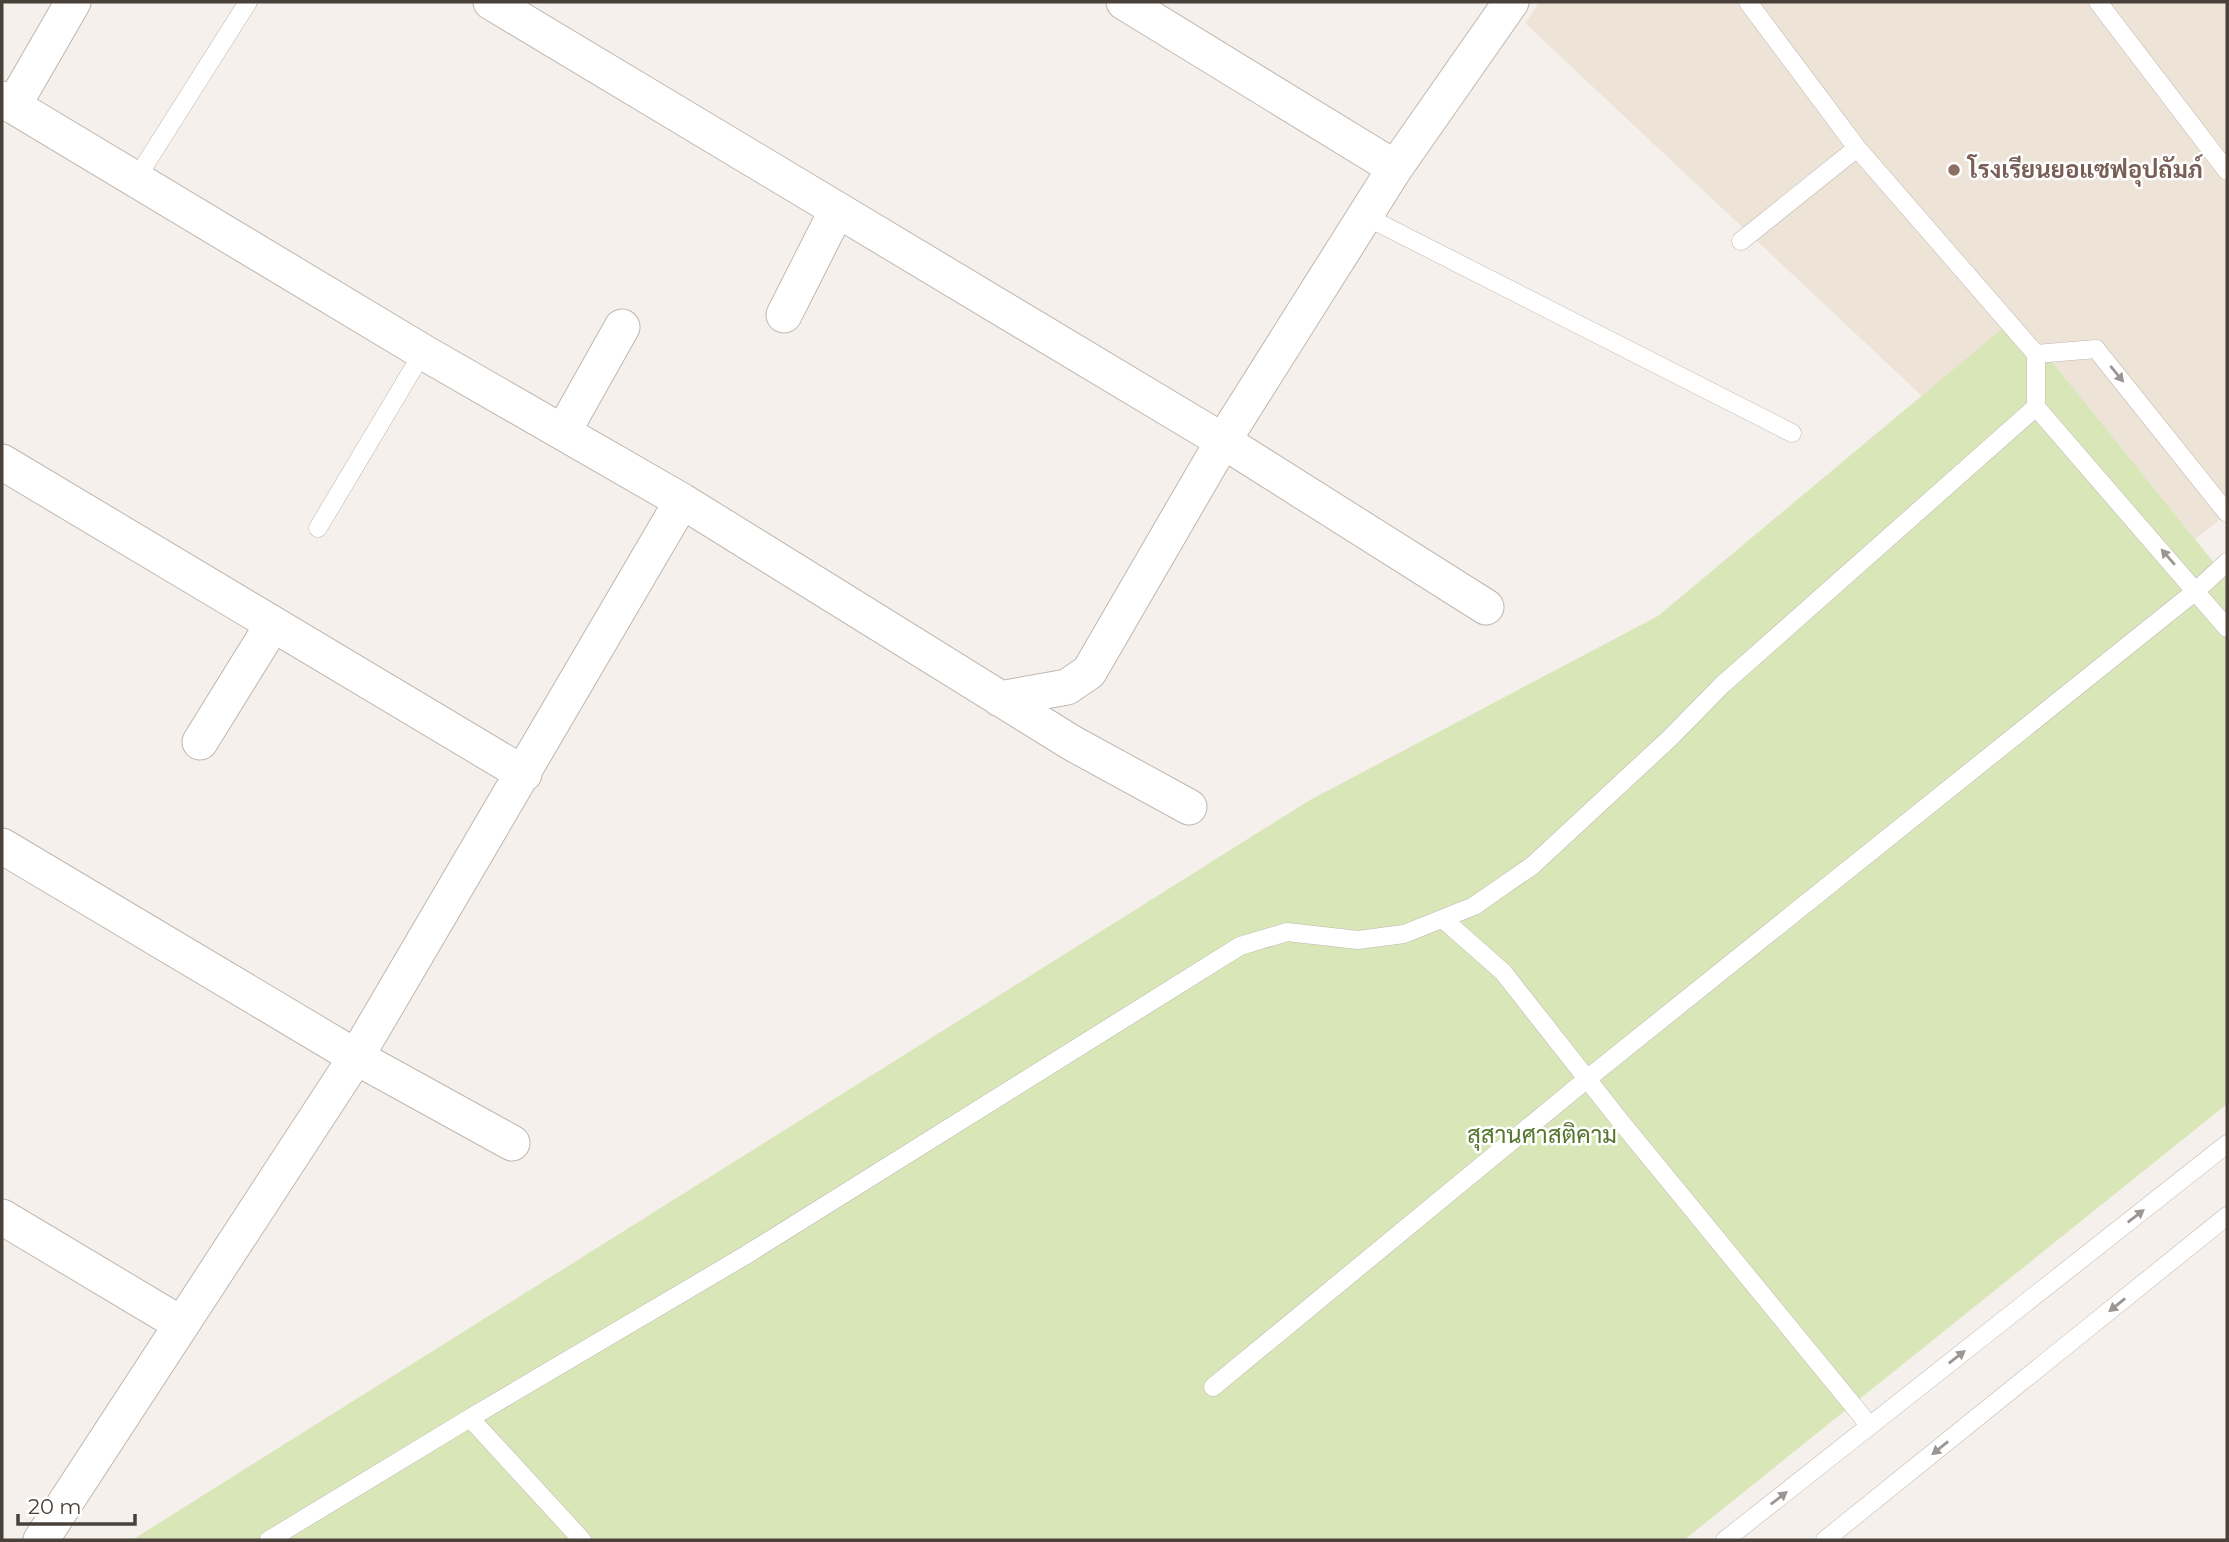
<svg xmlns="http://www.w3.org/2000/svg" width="2229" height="1542" font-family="Montserrat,Sarabun,sans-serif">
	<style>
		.education { fill: #ede3d7 }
		.green { fill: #d9e6b8 }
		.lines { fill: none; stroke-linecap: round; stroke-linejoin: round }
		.lane-casing { stroke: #c0b7af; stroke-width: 19 }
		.street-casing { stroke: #c0b7af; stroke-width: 37 }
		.lane { stroke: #fff; stroke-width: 18 }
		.street { stroke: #fff; stroke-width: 35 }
		.oneway { fill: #9b9693 }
		.education-dot { fill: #8d6e63; stroke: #fff; stroke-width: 2.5 }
		.labels { text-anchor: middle; stroke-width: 5; stroke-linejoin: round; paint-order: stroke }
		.education-label { font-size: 24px; font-weight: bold; fill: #785e54; stroke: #fff; text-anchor: start }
		.park-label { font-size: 24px; fill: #577730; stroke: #fff }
	</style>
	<rect width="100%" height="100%" fill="#f5f0ec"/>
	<path class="education" d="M1540 2H2227V514L2195 539 2016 317 1922 396 1525 23Z"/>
	<path class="green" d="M2016 317 2227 579V1104L1684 1540H132L1310 800 1658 616Z"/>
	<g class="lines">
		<defs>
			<path id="lane" d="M1748 2 1857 148 2036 354V407L2227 628
				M2098 2 2227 171
				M136 179 248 2
				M1365 216 1792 433
				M1741 241 1857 148
				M2036 354 2096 349 2227 513
				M318 528 423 352
				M1443 919 1503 972 1621 1122 1870 1426
				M1213 1387 1587 1079 2197 590 2227 562
				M470 1418 582 1540
				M269 1540 470 1418 746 1255 1240 946 1287 932 1358 940 1404 934 1474 906 1533 865 1670 738 1722 685 2036 407
				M1725 1540 2227 1144
				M1825 1540 2227 1216"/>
			<path id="street" d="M491 2 1223 441 1486 607
				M1124 2 1395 168
				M2 99 423 352 682 501 1072 743 1189 807
				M13 106 73 2
				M784 315 837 210
				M563 432 622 327
				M2 462 524 774
				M1000 699 1067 687 1089 672 1223 441 1395 168 1511 2
				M200 742 273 624
				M2 846 356 1057 512 1143
				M2 1217 181 1324
				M41 1540 356 1057 682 501"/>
		</defs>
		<use href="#lane" class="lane-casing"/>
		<use href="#street" class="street-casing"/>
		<use href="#lane" class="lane"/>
		<use href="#street" class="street"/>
	</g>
	<defs><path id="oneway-solid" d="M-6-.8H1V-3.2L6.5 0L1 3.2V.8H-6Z" transform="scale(1.75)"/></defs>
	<g class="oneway">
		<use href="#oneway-solid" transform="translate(2117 374) rotate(51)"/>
		<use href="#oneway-solid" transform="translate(2168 557) rotate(-131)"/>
		<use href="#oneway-solid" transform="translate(2136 1216) rotate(-38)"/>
		<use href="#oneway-solid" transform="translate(2117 1305) rotate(141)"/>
		<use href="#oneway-solid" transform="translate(1957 1357) rotate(-38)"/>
		<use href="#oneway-solid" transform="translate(1940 1448) rotate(141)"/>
		<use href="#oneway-solid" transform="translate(1779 1498) rotate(-38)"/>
	</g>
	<circle class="education-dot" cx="1954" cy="170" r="7"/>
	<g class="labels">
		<g class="education-label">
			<text x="1968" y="178">โรงเรียนยอแซฟอุปถัมภ์</text>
		</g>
		<g class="park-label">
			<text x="1542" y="1143">สุสานศาสติคาม</text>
		</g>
	</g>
	<rect width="2229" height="1542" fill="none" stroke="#49403a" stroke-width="7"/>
	<path d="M18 1514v10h117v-10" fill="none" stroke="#49403a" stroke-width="3.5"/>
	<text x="28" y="1514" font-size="21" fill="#49403a" stroke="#ffffff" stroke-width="5" paint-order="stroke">20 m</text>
</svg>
